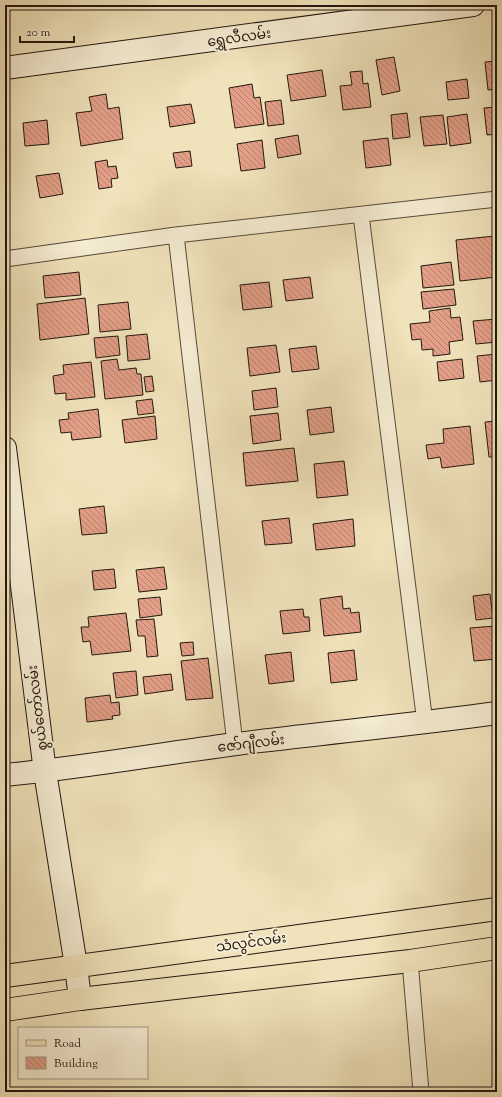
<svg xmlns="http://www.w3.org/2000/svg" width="502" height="1097" font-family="'Sorts Mill Goudy','Noto Sans Myanmar',serif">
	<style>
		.building { fill: url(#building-back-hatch); stroke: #241710 }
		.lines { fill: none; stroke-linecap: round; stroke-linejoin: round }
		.street-casing { stroke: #574a3a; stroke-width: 17 }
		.secondary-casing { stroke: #241710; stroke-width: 24 }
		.primary-casing { stroke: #241710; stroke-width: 24 }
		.street { stroke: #f5ecd2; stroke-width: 15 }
		.secondary { stroke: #f5ecd2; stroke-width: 22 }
		.primary { stroke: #f0e2ba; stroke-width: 22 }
		.labels { text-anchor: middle; stroke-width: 4; stroke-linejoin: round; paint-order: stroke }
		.street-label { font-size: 14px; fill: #241710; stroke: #f5ecd2 }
	</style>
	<defs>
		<pattern id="building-back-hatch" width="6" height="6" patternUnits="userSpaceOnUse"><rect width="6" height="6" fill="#e39f87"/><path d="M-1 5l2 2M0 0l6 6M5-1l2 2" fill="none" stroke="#b8816d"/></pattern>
	</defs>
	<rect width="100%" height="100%" fill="#f0e2ba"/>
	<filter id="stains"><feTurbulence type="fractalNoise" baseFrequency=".005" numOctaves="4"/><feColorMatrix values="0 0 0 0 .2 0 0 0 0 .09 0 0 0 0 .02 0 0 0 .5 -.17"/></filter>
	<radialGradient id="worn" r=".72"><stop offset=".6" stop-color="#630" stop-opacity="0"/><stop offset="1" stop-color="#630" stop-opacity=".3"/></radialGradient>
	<path class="building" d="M394 57 400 91 382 95 376 60Z
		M497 61V89L488 90 485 62Z
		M322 70 326 96 291 101 287 75Z
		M362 71 363 84 368 83 371 107 343 110 340 86 352 85 350 72Z
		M467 79 469 98 448 100 446 82Z
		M252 84 254 98 260 97 264 124 235 128 229 88Z
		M106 94 108 109 119 107 123 139 81 146 76 113 92 111 89 97Z
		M281 100 284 124 268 126 265 102Z
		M191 104 195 123 170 127 167 107Z
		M497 107V134L487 135 484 108Z
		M407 113 410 137 393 139 391 115Z
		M467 114 471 143 450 146 447 117Z
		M443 115 447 144 424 146 420 117Z
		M47 120 49 144 25 146 23 123Z
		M298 135 301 154 278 158 275 139Z
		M388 138 391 165 366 168 363 141Z
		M262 140 265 168 241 171 237 144Z
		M190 151 192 166 176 168 173 153Z
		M107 160 108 167 116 166 118 178 111 179 112 187 99 189 95 162Z
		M59 173 63 194 40 198 36 176Z
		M495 236 497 256V277L460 281 456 240Z
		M451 262 454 285 423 288 421 266Z
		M79 272 81 295 45 298 43 276Z
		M310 277 313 298 286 301 283 280Z
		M269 282 272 307 243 310 240 285Z
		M454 289 456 305 423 309 421 292Z
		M85 298 89 334 40 340 37 304Z
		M128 302 131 329 100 332 98 305Z
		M450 308 451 318 460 317 463 340 449 342 450 354 433 356V349L422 350 421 339 412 340 410 324 430 322 429 311Z
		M497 319V342L476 344 473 321Z
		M147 334 150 359 128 361 126 336Z
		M118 336 120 355 96 358 94 338Z
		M276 345 280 372 250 376 247 348Z
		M316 346 319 369 292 372 289 349Z
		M497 354V380L480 382 477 356Z
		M117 359 119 370 136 368 137 374H141L143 395 105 399 101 361Z
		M462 359 464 378 439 381 437 362Z
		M91 362 95 397 66 400V393L55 394 53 376 64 374 63 365Z
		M152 376 154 391 146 392 144 377Z
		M276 388 278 407 254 410 252 391Z
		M152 399 154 413 138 415 136 401Z
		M331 407 334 432 310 435 307 410Z
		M98 409 101 437 72 440 71 432 61 433 59 420 69 419 68 413Z
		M278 413 281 440 253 444 250 416Z
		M155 416 157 439 125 443 122 420Z
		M497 421V457H489L485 422Z
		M470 426 474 464 442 468 440 457 428 459 426 445 444 443 443 429Z
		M294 448 298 481 246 486 243 453Z
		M344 461 348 495 317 498 314 464Z
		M104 506 107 533 82 535 79 509Z
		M289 518 292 543 265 545 262 521Z
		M353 519 355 546 316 550 313 524Z
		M164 567 167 589 139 592 136 570Z
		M114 569 116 588 94 590 92 571Z
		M490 594 493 618 476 620 473 596Z
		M342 596 343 609 350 608 351 613 359 612 361 632 324 636 320 599Z
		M160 597 162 615 140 618 138 599Z
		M303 609 304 617H309L310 631 283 634 280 611Z
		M126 613 131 651 92 655 90 641 83 642 81 627H89L88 617Z
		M154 619 158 656 147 657 145 636H138L136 620Z
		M495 626 497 659 474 661 470 628Z
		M193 642 194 655 182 656 180 643Z
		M354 650 357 680 331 683 328 653Z
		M291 652 294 681 269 684 265 655Z
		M208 658 213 698 186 700 181 661Z
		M136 671 138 695 116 698 113 673Z
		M171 674 173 690 145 694 143 677Z
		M110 695 111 703 119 702 120 715 112 716 113 719 87 722 85 698Z"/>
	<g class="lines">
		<defs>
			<path id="street" d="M361 215 425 723
				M176 235 235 744
				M5 259 176 235 497 199
				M410 961 421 1092"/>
			<path id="secondary" d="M5 68 473 5
				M5 448 45 772 76 966 80 999
				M5 775C82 768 159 754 236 744 323 733 410 725 497 713"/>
			<path id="primary" d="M5 976 497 909
				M5 1010 80 999 410 961 497 948"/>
		</defs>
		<use href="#street" class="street-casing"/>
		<use href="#secondary" class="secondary-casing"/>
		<use href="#primary" class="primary-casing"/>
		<use href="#street" class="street"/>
		<use href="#secondary" class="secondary"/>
		<use href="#primary" class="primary"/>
	</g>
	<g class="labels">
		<g class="street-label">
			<text transform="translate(239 37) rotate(-8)" y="5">ရွှေလီလမ်း</text>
			<text transform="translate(37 708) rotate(-97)" y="5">စွယ်တော်လမ်း</text>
			<text transform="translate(251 743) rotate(-7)" y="5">ဇော်ဂျီလမ်း</text>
			<text transform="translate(251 942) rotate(-8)" y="5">သံလွင်လမ်း</text>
		</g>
	</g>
	<rect width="502" height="1097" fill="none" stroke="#f0e2ba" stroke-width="20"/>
	<rect x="6" y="6" width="490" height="1085" fill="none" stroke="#241710" stroke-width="2"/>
	<rect x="10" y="10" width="482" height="1077" fill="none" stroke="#241710"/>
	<rect x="18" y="1027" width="130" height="52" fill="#f5ecd2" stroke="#a19784"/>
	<rect x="26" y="1040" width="20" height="6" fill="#f0e2ba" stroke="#a19784"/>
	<text x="54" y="1047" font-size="12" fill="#241710">Road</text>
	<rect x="26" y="1057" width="20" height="12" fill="url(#building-back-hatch)" stroke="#a19784"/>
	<text x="54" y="1067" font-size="12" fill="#241710">Building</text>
	<path d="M20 36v6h54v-6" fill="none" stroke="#241710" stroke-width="2"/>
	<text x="26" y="36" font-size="12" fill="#241710" stroke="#f5ecd2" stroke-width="3" paint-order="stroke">20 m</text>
	<rect width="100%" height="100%" filter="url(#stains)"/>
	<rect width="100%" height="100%" fill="url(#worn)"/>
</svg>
